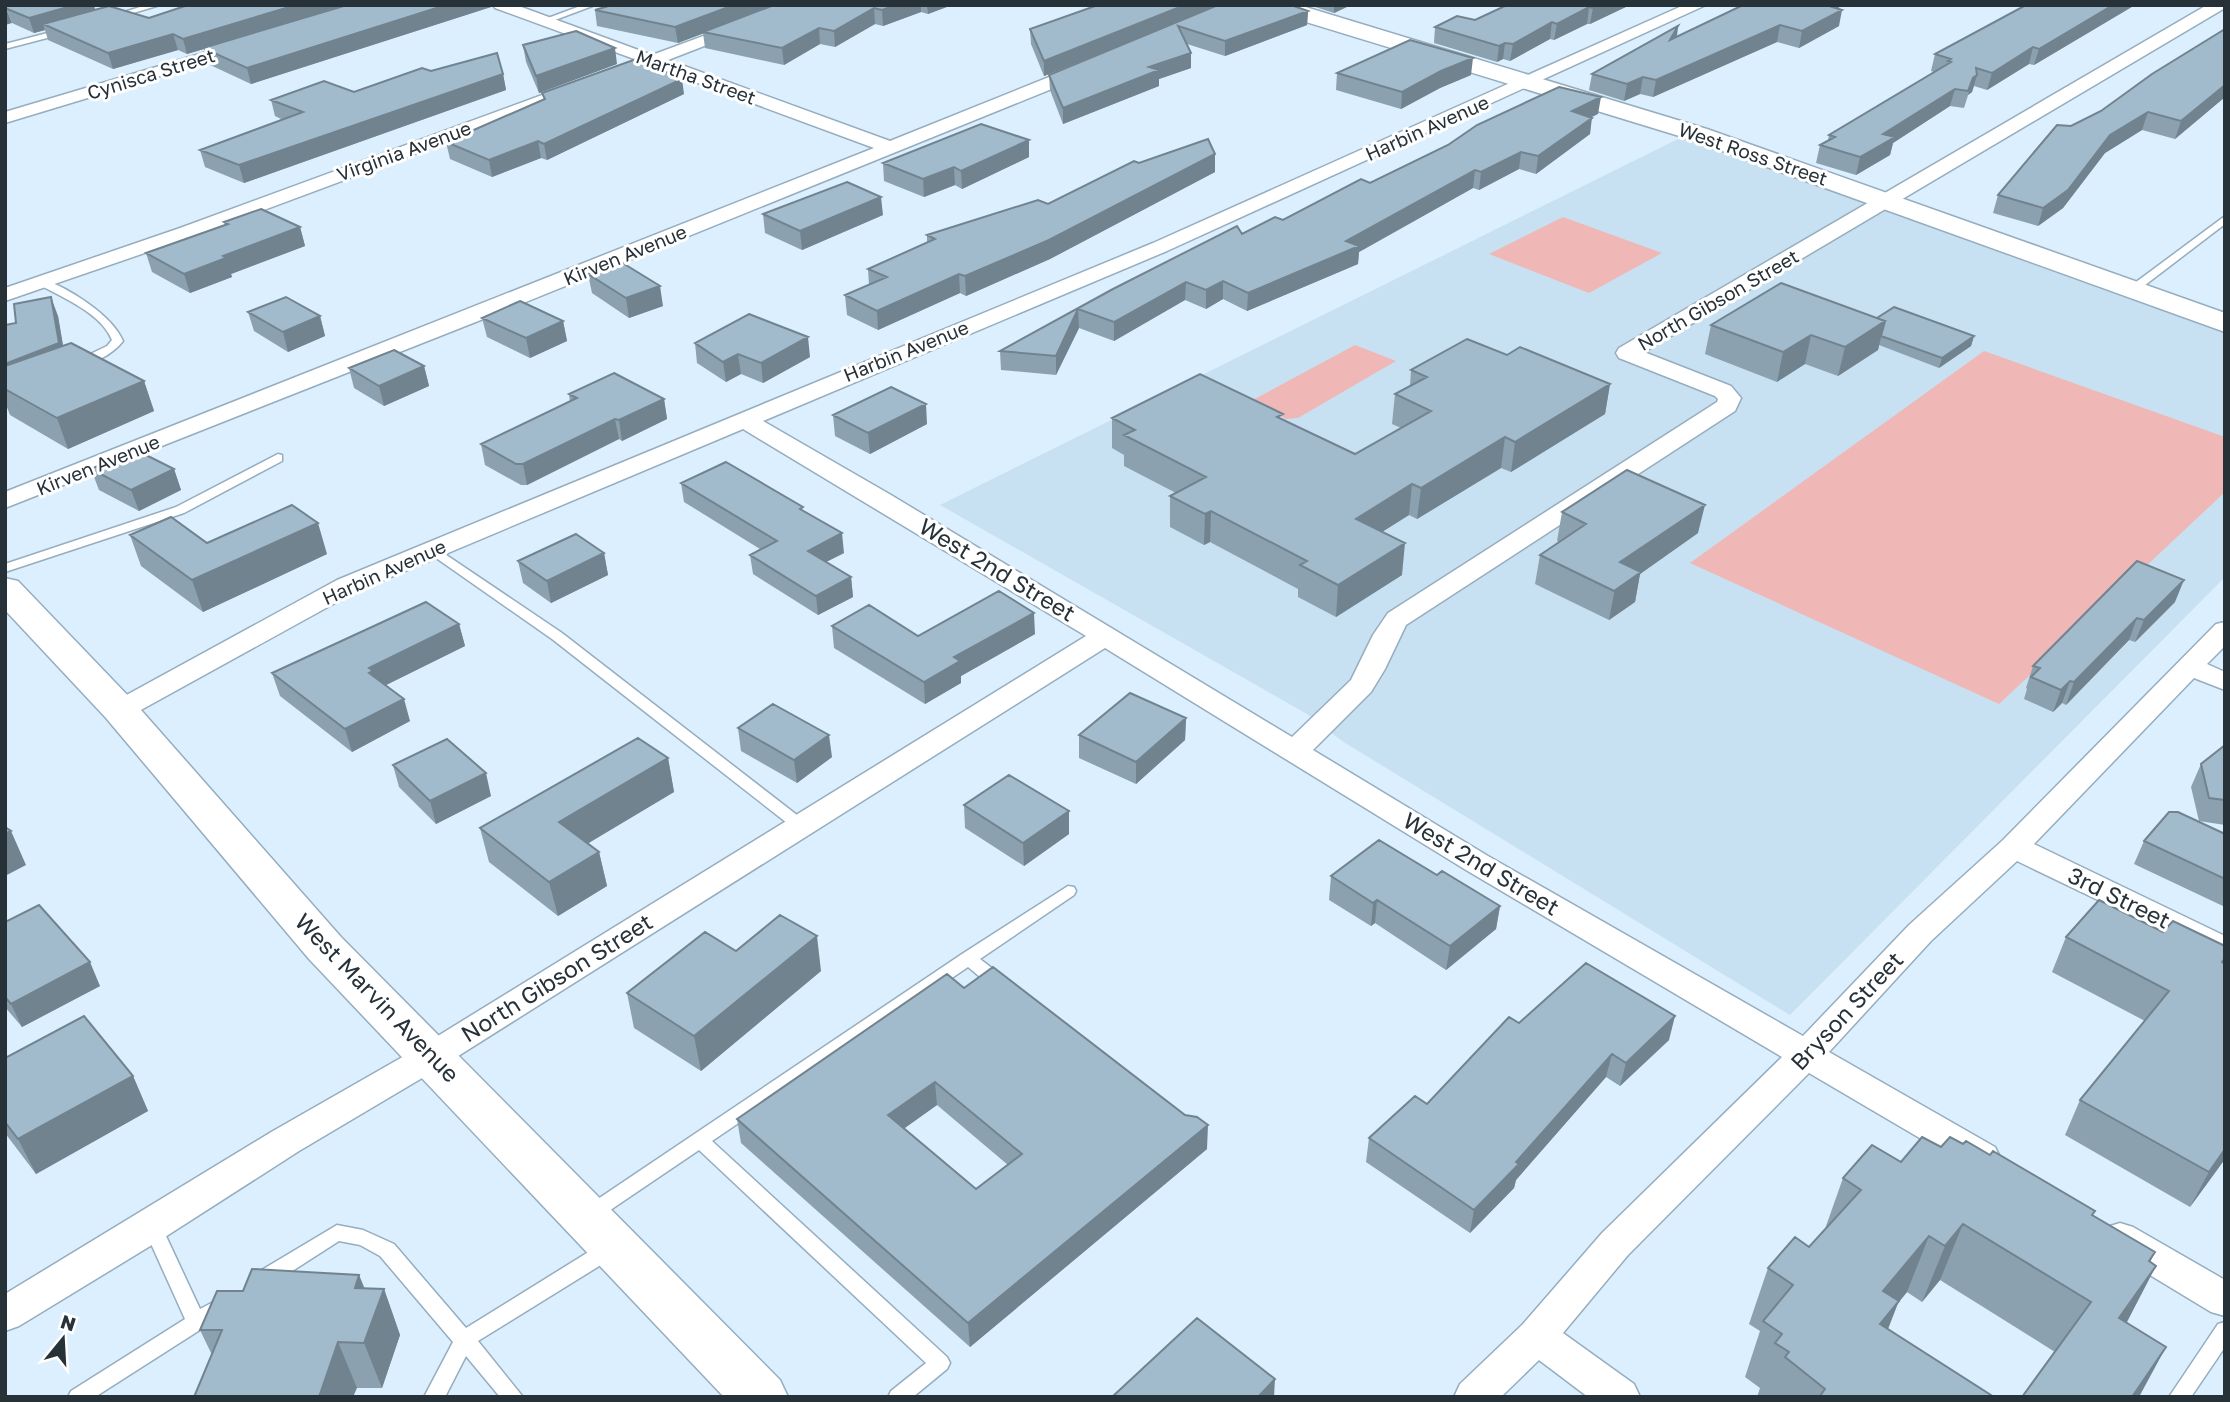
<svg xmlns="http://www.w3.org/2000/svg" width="2230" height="1402" font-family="'Golos Text',sans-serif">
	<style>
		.built { fill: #c7e1f2 }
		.green { fill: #efb7b5 }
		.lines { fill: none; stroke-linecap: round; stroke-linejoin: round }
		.lane-casing { stroke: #95adbf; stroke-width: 3 }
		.street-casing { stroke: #95adbf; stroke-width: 3 }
		.secondary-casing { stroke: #95adbf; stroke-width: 3 }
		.lane { fill: #fff; fill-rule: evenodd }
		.street { fill: #fff; fill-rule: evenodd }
		.secondary { fill: #fff; fill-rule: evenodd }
		.wall { fill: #8ba1af; fill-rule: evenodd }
		.shaded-wall { fill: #71838f }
		.building { fill: #a2bbcc; stroke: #71838f; stroke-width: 2; fill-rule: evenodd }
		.labels { text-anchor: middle; stroke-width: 6; stroke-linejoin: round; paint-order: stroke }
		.far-street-label { font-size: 19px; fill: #273138; stroke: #fff }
		.street-label { font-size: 23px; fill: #273138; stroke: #fff }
	</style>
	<rect width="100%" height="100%" fill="#dbeffe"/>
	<path class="built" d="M1682 137 2225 330V577L1790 1015 1342 741 1307 714 940 505Z"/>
	<path class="green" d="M1563 217 1662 253 1589 293 1489 254Z
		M1355 345 1396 361 1298 418 1286 419 1251 401Z
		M1984 351 2225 437V492L1999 704 1690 563Z"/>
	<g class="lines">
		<defs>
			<path id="lane" d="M146 5H160L113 19 109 17Z
				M583 5H595L547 23 540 21Z
				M63 29H66V33L5 49V44Z
				M2225 216V224L2136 292H2128V288Z
				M42 279C69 288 112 315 123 341 114 353 91 367 76 365V361L107 346 112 340C101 313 63 298 38 284L37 282Z
				M278 454 282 455V461L184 513 5 572V564L176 507Z
				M433 546 562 633 806 822 809 826 806 830H796L552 639 429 553 427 550Z
				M1068 886 1074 887 1076 891 1074 895 980 959 1006 979 1008 983 1006 987C992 991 979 975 968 967L712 1141 947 1357 950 1363 947 1369 913 1397H888L891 1391 926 1363 699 1150 597 1219 590 1222 583 1219 581 1214 583 1209 962 954Z
				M152 1218 159 1221 200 1309 221 1298 228 1300 231 1306 228 1312 95 1397H68L71 1391 185 1319 143 1226 145 1221Z
				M337 1225 363 1230 394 1244 466 1328 603 1243 610 1241 617 1243 619 1249 617 1255 478 1341 523 1397H500L466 1356 445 1397H424L453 1342 380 1256 360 1245 339 1241 269 1286 262 1288 255 1286 252 1280 255 1274Z
				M2225 1322V1347L2191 1397H2169L2218 1324Z"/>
			<path id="street" d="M493 5H516L652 55 787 5H810L668 60 890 141 1079 65H1091L1093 69 1091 73 501 312 5 508V492L874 148 652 66 616 80H604L602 76 604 72 637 60 495 8Z
				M1684 5H1706L1167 251 763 421 891 495 1292 737 1351 680 1373 635 1388 613 1717 402 1718 399 1715 396 1619 358 1616 353 1619 348 2207 5H2225V8L1644 352 1731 386 1741 398 1735 411 1406 625 1385 669 1371 692 1313 750 1488 856 1803 1036 1909 925 2003 840 2216 624 2225 622V646L2207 664 2225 672V690L2194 678 2034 844 2225 936V961L2017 861 1931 941 1829 1052 1995 1147 2000 1157 1995 1167 1982 1171 1969 1167 1809 1073 1628 1255 1563 1333 1634 1384 1640 1397H1588L1539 1360 1501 1397H1454L1460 1384 1523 1324 1602 1233 1782 1057 1466 870 1105 648 444 1065 299 1151 165 1237 19 1326 5 1331V1294L273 1131 420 1047 1086 636 743 429 355 592 130 716 120 719 110 716 106 710 110 704 337 580 1153 243Z
				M240 42 248 47 246 50 5 123V112Z
				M572 84 581 89 578 93 194 236 5 301V288L180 228Z
				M2120 1223 2133 1227 2225 1280V1316L2211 1312 2107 1249 2101 1238 2107 1227Z"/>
			<path id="secondary" d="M1264 5H1299L1707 129 2225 313V332L1689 139 1267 10Z
				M5 578 18 581 134 702 341 937 780 1380 788 1397H724L309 959 106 718 5 610Z"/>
		</defs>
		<use href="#lane" class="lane-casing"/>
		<use href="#street" class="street-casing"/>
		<use href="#secondary" class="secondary-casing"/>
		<use href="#lane" class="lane"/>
		<use href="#street" class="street"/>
		<use href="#secondary" class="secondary"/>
	</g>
	<path class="wall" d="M5 5 95 9 149 18 491 7 251 84 208 64 204 49 187 54 178 50 113 69 48 40 45 30 34 33 12 23Z
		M612 5H952L928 14 921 12 883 26 875 24 835 47 820 44 784 65 705 48 703 33 678 43 597 26 595 10Z
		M1309 5H1351L1334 13Z
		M1507 5H1630L1590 24H1587L1554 40 1550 39 1510 61 1503 59 1497 62 1434 43 1435 27 1475 20Z
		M2026 5H2135L2034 65 2029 64 1987 90 1974 86 1972 92 1968 95 1964 108 1950 106 1893 143 1890 155 1856 175 1816 163 1820 145 1828 140 1829 135 1934 72 1931 71 1935 54Z
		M1838 8 1839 26 1799 48 1777 42 1653 97 1640 94 1624 101 1589 90 1592 74 1678 26 1677 37Z
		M1308 11 1307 25 1225 56 1187 44 1191 68 1159 79V86L1063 124 1050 90 1049 75 1104 52 1044 76 1031 44 1030 29Z
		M2225 29V97L2175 139 2142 130 2105 153 2063 208 2038 226 1993 213 1998 195 2071 126 2101 111Z
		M523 45 617 64 539 93 526 62Z
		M431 71 503 74 506 90 244 183 205 167 200 150 283 120 275 116 271 100 354 92Z
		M1337 73 1471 75 1440 88 1401 109 1336 90Z
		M542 93 684 94 547 160 541 158 492 177 450 159 446 142 544 99Z
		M1598 114 1591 117 1590 134 1536 174 1519 169 1479 190 1473 188 1359 252 1358 264 1247 311 1223 299 1206 309 1185 300 1114 341 1079 328 1056 375 1001 370 1000 351 1113 289 1242 234 1283 220 1370 183Z
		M1029 140V157L962 189 955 185 924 197 884 181 883 163Z
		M1139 163 1215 172 1050 259 966 296 960 293 878 330 847 315 845 295 869 285 868 269 927 243V235L1048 204Z
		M763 214 883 215 802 250 765 233Z
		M224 222 300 227 305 246 231 274 232 277 190 293 152 272 146 253 225 225Z
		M588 274 663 306 629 318 592 293Z
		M248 312 320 316 325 336 288 352 254 331Z
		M58 316 63 346 144 381 154 411 68 449 10 415 5 402V325Z
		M482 318 563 321 567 341 530 358 487 337Z
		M1877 318 1974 336 1971 346 1939 368 1879 345 1878 350 1838 376 1805 364 1777 382 1705 354 1711 325Z
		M695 343 810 357 763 383 741 374 726 382 697 363Z
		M1507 355 1610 384 1605 414 1511 472 1501 468 1417 519 1409 515 1382 532 1402 575 1336 617 1298 597V589L1210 542 1204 545 1170 527V496L1176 493 1124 466V455L1112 448V418L1283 420 1355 454 1401 428 1392 424 1395 394 1410 386 1411 370Z
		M424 366 429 386 384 406 354 388 349 368Z
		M569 394 664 399 667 419 622 441 619 439 527 485H521L485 465 481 444 570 402Z
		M833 415 927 424 870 454 835 436Z
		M91 469H174L181 490 139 511 99 490Z
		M681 483 804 511 844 553 826 562 851 577 853 597 818 615 753 574 750 555 760 549 684 502Z
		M1562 512 1698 533 1640 574 1635 602 1609 620 1535 584 1540 555 1559 542 1557 541Z
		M130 535 207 543 327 554 203 612 141 566Z
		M604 553 608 575 551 603 523 583 518 561Z
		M2137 561 2175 602 2135 642 2129 640 2066 705 2062 703 2053 712 2024 699 2027 689 2026 688 2033 666Z
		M459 624 465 646 386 685 410 721 352 752 280 696 272 673Z
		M832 626 918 636 1035 634 961 676V683L925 704 834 648Z
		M1186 718 1185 740 1136 784 1079 758V735Z
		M738 728 832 757 797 783 741 751Z
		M2225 745V825L2199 821 2191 787 2201 764Z
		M668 758 674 792 588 843 599 852 607 886 558 916 489 862 480 828Z
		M393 765 491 796 436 824 399 787Z
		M964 805 1069 811V834L1024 866 965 828Z
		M2225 834V907L2134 864 2144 841Z
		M1437 875 1500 906 1496 929 1446 970 1375 923 1371 926 1329 900 1331 876Z
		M5 922 100 986 22 1027 5 1007Z
		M2163 932 2225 946V1159L2190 1207 2065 1135 2080 1100 2145 1021 2052 972 2066 937Z
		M736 951 821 971 701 1071 634 1028 627 993Z
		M964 988 1207 1149 970 1347 741 1143 737 1119ZM937 1105 1008 1165 976 1189 904 1128Z
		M1519 1023 1669 1040 1620 1086 1606 1077 1516 1180 1514 1188 1470 1233 1366 1162 1369 1138 1427 1104Z
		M5 1058 133 1076 148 1111 36 1174 5 1133Z
		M1941 1147 2093 1216 2155 1252 2150 1262 2055 1352 1940 1280 1922 1302 1907 1292 1898 1303 1888 1329 1994 1397H1757L1760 1388 1745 1377 1760 1331 1749 1324 1768 1268 1809 1247 1825 1229 1843 1178 1901 1162Z
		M359 1275 365 1289H384L400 1335 382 1388H357L212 1355 200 1330 243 1291Z"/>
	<path class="shaded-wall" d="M75 5H94L97 16 43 24 45 30 34 33 29 18Z
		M296 5H350L187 54 183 39Z
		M446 5H492L491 7 251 84 247 68Z
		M734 5H779L678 43 675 27Z
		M896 5H921V12L883 26 882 10Z
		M927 5H952L928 14Z
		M1185 5H1221L1044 76V61Z
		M1334 5H1351L1334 13Z
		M1599 5H1630L1590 24 1593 8Z
		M1818 5H1844L1815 19Z
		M2113 5H2135L2034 65 2039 49Z
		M1589 7 1587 24 1554 40 1557 24Z
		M5 8H6L12 23 5 25Z
		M874 8 875 24 835 47 834 31Z
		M1842 10 1839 26 1799 48 1802 31Z
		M1308 11 1307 25 1225 56V41Z
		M1552 22 1550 39 1510 61 1513 44Z
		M1780 25 1777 42 1653 97 1656 80Z
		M1678 26 1676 42 1670 40Z
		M819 28 820 44 784 65 782 48Z
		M173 34 178 50 113 69 108 53Z
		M1505 43 1503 59 1497 62 1499 46Z
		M2033 47 2029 64 1987 90 1992 73Z
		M615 48 617 64 539 93 536 76Z
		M1191 53V68L1159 79V86L1063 124V108L1149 67Z
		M1473 58 1471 75 1440 88 1401 109 1402 92 1441 71Z
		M503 74 506 90 244 183 239 165Z
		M1977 75 1972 92 1968 95 1964 108 1973 78Z
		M1643 77 1640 94 1624 101 1627 84Z
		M682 79 684 94 547 160 544 144Z
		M2225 85V97L2175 139 2181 121Z
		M1955 89 1950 106 1893 143 1890 155 1856 175 1860 157 1883 134Z
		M1601 97 1598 114 1569 128 1572 111Z
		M2148 112 2142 130 2105 153 2063 208 2038 226 2043 208 2110 135Z
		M1592 118 1590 134 1536 174 1538 156Z
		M1029 140V157L962 189 961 171Z
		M538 141 541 158 492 177 489 160Z
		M1521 152 1519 169 1479 190 1481 172Z
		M1215 154V172L1050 259 966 296 965 276Z
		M954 167 955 185 924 197 923 179Z
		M1475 170 1473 188 1359 252 1358 264 1247 311 1248 293 1346 241Z
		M881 197 883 215 802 250 800 231Z
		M300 227 305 246 231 274 232 277 190 293 184 274 223 256Z
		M959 274 960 293 878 330 877 311Z
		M1223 281V299L1206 309V290Z
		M1186 282 1185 300 1114 341V322Z
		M660 286 663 306 629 318 626 298Z
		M51 297 58 316 66 363 5 383V364Z
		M1078 309 1079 328 1056 375V356Z
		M320 316 325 336 288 352 283 332Z
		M563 321 567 341 530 358 526 338Z
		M1885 321 1878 350 1838 376 1845 347Z
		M1811 335 1805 364 1777 382 1783 352Z
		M1974 336 1971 346 1939 368 1942 358Z
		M808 337 810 357 763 383 761 363Z
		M738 354 741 374 726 382 723 362Z
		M424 366 429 386 384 406 379 386Z
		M144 381 154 411 68 449 57 418Z
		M1610 384 1605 414 1511 472 1515 442Z
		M664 399 667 419 622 441 619 420Z
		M926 404 927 424 870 454 868 433Z
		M615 419 619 439 527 485 523 464Z
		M1505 437 1501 468 1417 519 1421 488Z
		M174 469 181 490 139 511 131 490Z
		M1412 484 1409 515 1353 550 1356 519Z
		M1705 505 1698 533 1640 574 1635 602 1609 620 1620 562Z
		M1211 511 1210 542 1204 545 1205 514Z
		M318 523 327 554 203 612 192 580Z
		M842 533 844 553 810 570 808 551Z
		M1405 543 1402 575 1336 617 1338 585Z
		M604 553 608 575 551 603 547 581Z
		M851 577 853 597 818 615 816 596Z
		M2184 580 2175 602 2135 642 2144 620Z
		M1034 613 1035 634 961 676V683L925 704 924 682 954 657Z
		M2137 618 2129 640 2066 705 2074 682Z
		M459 624 465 646 378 689 376 695 369 668Z
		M2070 681 2062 703 2053 712 2061 690Z
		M404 699 410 721 352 752 345 729Z
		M1186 718 1185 740 1136 784V762Z
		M829 735 832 757 797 783 794 760Z
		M668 758 674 792 567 856 559 822Z
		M486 773 491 796 436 824 430 801Z
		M1069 811V834L1024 866 1023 843Z
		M11 831 26 865 5 876V834Z
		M599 852 607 886 558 916 549 882Z
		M1377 900 1375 923 1371 926 1373 903Z
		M1500 906 1496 929 1446 970 1450 946Z
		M817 936 821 971 701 1071 694 1036Z
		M90 962 100 986 22 1027 11 1004Z
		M1675 1016 1669 1040 1620 1086 1626 1063Z
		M1612 1054 1606 1077 1516 1180 1514 1188 1470 1233 1474 1210Z
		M133 1076 148 1111 36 1174 18 1139Z
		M935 1082 937 1105 891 1138 888 1115Z
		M1208 1125 1207 1149 970 1347 968 1323Z
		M2225 1149V1159L2190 1207 2209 1172Z
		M1963 1224 1940 1280 1922 1302 1945 1246Z
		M1929 1236 1907 1292 1898 1303 1877 1357 1883 1291Z
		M2155 1252 2127 1308 2156 1266 2127 1322 2091 1374 2149 1261Z
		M359 1275 374 1315 384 1289 400 1335 382 1388 364 1343 355 1288Z
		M338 1342 357 1388 353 1397H319Z
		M2166 1347 2139 1397H2132Z
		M1275 1379 1274 1397H1258Z"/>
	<path class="building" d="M5 5H75L29 18 5 8Z
		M188 5H296L183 39 173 34 108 53 43 24 109 6 149 18Z
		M347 5H446L247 68 203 48Z
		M612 5H734L675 27 595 10Z
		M774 5H896L882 10 874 8 834 31 819 28 782 48 703 32Z
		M1098 5H1185L1044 61 1030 29Z
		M1218 5H1291L1308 11 1225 41 1178 26 1191 53 1149 67 1159 70 1063 108 1049 75Z
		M1507 5H1599L1593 8 1589 7 1557 24 1552 22 1513 44 1505 43 1499 46 1435 27 1457 16 1475 20Z
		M1743 5H1826L1842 10 1802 31 1780 25 1656 80 1643 77 1627 84 1592 74 1678 26 1670 40Z
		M2026 5H2113L2039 49 2033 47 1992 73 1976 68 1977 75 1973 78 1968 91 1955 89 1883 134 1895 137 1860 157 1820 145 1835 137 1829 135 1951 62 1948 61 1951 59 1935 54Z
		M2225 29V85L2181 121 2148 112 2110 135 2068 190 2043 208 1998 195 2057 125 2071 126 2101 111 2152 74Z
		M576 31 615 48 536 76 523 45Z
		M1410 40 1473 58 1441 71 1402 92 1337 73Z
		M497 53 503 74 239 165 200 150 303 112 271 100 324 81 354 92 422 68 431 71Z
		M636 59 682 79 544 144 538 141 489 160 446 142 545 99 542 93Z
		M1559 87 1601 97 1572 111 1592 118 1538 156 1521 152 1481 172 1475 170 1346 241 1359 246 1248 293 1223 281 1206 290 1186 282 1114 322 1078 309 1056 356 1000 351 1113 289 1237 226 1242 234 1275 217 1283 220 1361 179 1370 183 1448 145 1477 125Z
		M981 124 1029 140 961 171 954 167 923 179 883 163Z
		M1208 139 1215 154 1049 240 965 276 959 274 877 311 845 295 887 277 868 269 935 239 927 235 1038 200 1048 204 1134 161 1139 163Z
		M847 182 881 197 800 231 763 214Z
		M261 209 300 227 223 256 226 258 184 274 146 253 228 224 224 222Z
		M621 262 660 286 626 298 588 274Z
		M1781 283 1885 321 1845 347 1811 335 1783 352 1711 325Z
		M51 297 59 343 5 364V325L16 323 14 304Z
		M286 297 320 316 283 332 248 312Z
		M520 301 563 321 526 338 482 318Z
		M1894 307 1974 336 1942 358 1881 336 1885 321 1877 318Z
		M749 314 808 337 761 363 738 354 723 362 695 343Z
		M1467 339 1507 355 1520 347 1610 384 1515 442 1505 437 1421 488 1412 484 1356 519 1405 543 1338 585 1300 565 1307 561 1211 511 1205 514 1170 496 1206 477 1124 435 1135 430 1112 418 1200 374 1283 414 1277 417 1355 454 1431 411 1395 394 1427 377 1411 370Z
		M71 343 144 381 57 418 5 389V366Z
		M394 350 424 366 379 386 349 368Z
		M614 373 664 399 619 420 615 419 523 464H516L481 444 577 398 569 394Z
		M891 387 926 404 868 433 833 415Z
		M134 449 174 469 131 490 91 469Z
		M726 462 803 507 800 509 842 533 808 551 851 577 816 596 750 555 777 541 681 483Z
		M1627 470 1705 505 1620 562 1641 572 1614 591 1540 555 1586 524 1562 512Z
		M292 505 318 523 192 580 130 535 171 517 207 543Z
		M576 534 604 553 547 581 518 561Z
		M2137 561 2184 580 2144 620 2137 618 2074 682 2070 681 2061 690 2031 677 2040 668 2033 666Z
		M999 591 1034 613 954 657 960 661 924 682 832 626 869 605 918 636Z
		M426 602 459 624 369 668 373 671 369 673 404 699 345 729 272 673Z
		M1130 693 1186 718 1136 762 1079 735Z
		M773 704 829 735 794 760 738 728Z
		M638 738 668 758 559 822 599 852 549 882 480 828Z
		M447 739 486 773 430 801 393 765Z
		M2225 745V800L2209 798 2201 764Z
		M1009 775 1069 811 1023 843 964 805Z
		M2169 812H2178L2225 834V879L2144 841Z
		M5 827 11 831 5 834Z
		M1379 840 1437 875 1442 871 1500 906 1450 946 1377 900 1373 903 1331 876Z
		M2099 900 2163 932 2173 921 2225 946V958L2222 962 2225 964V1149L2209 1172 2080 1100 2169 991 2066 937Z
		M39 905 90 962 11 1004 5 997V922Z
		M780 915 817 936 694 1036 627 993 705 932 736 951Z
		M1586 963 1675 1016 1626 1063 1612 1054 1516 1162 1519 1164 1474 1210 1369 1138 1415 1096 1427 1104 1509 1017 1519 1023Z
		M993 967 1185 1115 1197 1117 1208 1125 968 1323 737 1119 947 974 964 988ZM935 1082 1022 1154 976 1189 888 1115Z
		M84 1016 133 1076 18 1139 5 1122V1058Z
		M1922 1137 1941 1147 1950 1137 1963 1144 1966 1141 1990 1155 1993 1151 2095 1211 2092 1215 2155 1252 2149 1261 2156 1266 2119 1318 2166 1347 2132 1397H2022L2091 1302 1963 1224 1945 1246 1929 1236 1883 1291 1899 1301 1880 1324 1994 1397H1821L1820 1396 1825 1389 1785 1357 1789 1352 1775 1343 1782 1334 1763 1321 1793 1285 1768 1268 1795 1237 1809 1247 1861 1190 1843 1178 1872 1145 1901 1162Z
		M252 1269 359 1275 355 1288 384 1289 364 1343 338 1342 319 1397H194L222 1330H200L217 1291H243Z
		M1197 1318 1275 1379 1258 1397H1112Z"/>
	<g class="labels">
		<g class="far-street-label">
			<text transform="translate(151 74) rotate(-17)" y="7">Cynisca Street</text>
			<text transform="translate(696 77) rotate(20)" y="7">Martha Street</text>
			<text transform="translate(1427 128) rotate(-24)" y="7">Harbin Avenue</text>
			<text transform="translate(404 151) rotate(-20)" y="7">Virginia Avenue</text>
			<text transform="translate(1753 154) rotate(19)" y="7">West Ross Street</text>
			<text transform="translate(625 255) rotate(-22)" y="7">Kirven Avenue</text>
			<text transform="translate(1718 300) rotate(-30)" y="7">North Gibson Street</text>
			<text transform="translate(906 351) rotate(-22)" y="7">Harbin Avenue</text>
			<text transform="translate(98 465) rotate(-22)" y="7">Kirven Avenue</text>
			<text transform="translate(384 572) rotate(-24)" y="7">Harbin Avenue</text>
		</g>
		<g class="street-label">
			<text transform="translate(997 570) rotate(31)" y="8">West 2nd Street</text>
			<text transform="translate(1481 864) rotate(31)" y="8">West 2nd Street</text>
			<text transform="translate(2119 898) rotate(26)" y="8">3rd Street</text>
			<text transform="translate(557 978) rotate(-32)" y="8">North Gibson Street</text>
			<text transform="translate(377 998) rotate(46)" y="8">West Marvin Avenue</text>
			<text transform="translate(1847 1011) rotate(-47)" y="8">Bryson Street</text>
		</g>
	</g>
	<rect width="2230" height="1402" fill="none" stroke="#273138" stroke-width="14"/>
	<g transform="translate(63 1339) rotate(18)" stroke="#ffffff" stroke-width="5" paint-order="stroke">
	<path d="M0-5L12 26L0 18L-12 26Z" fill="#273138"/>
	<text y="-10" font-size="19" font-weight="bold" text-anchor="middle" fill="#273138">N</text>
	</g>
</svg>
